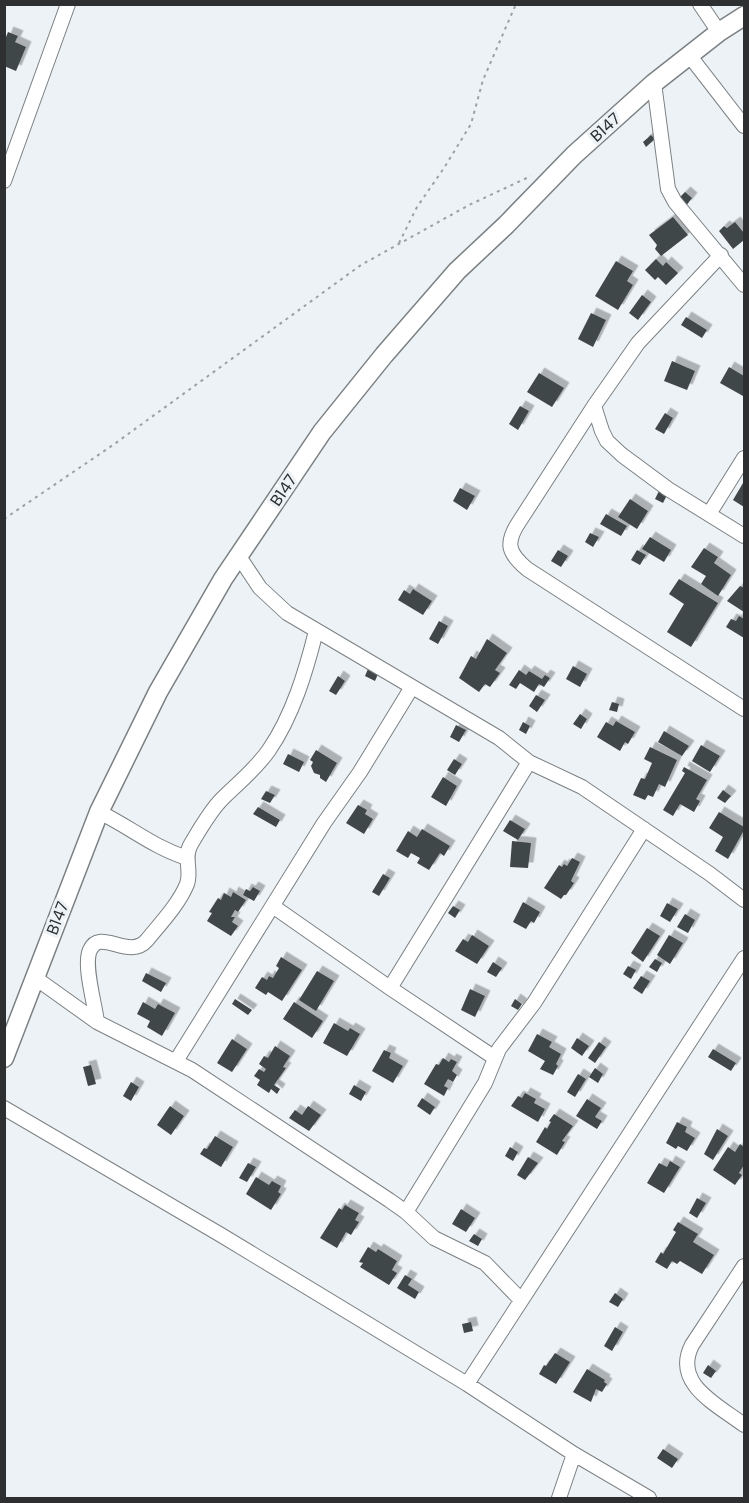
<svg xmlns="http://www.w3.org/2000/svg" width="749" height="1503" font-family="Poppins,sans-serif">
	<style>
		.building { fill: #414748; filter: url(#shadow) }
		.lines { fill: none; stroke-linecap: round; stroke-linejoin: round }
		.street-casing { stroke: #7b8083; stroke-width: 16 }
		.secondary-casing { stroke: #7b8083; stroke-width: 21 }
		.path { stroke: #9ca0a2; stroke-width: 2; stroke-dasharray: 3 4.5; stroke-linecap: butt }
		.street { stroke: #fff; stroke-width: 14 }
		.secondary { stroke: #fff; stroke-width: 18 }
		.labels { text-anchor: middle; stroke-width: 6; stroke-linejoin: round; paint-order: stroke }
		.street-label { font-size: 16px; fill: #2d2f30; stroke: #edf2f6 }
	</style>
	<defs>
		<filter id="shadow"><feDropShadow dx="5.5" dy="-5.5" stdDeviation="0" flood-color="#0004"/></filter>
	</defs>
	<rect width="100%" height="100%" fill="#edf2f6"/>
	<path class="building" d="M8 32 18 36 15 42 26 47 16 71 4 66V42Z
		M651 135 655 139 646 147 643 142Z
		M685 192 692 198 686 206 679 198Z
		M673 217 688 235 661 256 655 249 657 245 649 235Z
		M735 222 744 233V240L733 249 719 231 724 226 727 228Z
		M656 259 663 266 666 262 678 273 666 285 658 277 655 280 645 270Z
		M616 261 633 271 627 281 633 285 618 310 595 296Z
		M642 295 651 302 638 320 629 313Z
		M591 313 606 320 593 347 578 339Z
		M686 317 707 330 702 338 681 325Z
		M672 361 695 371 687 390 664 381Z
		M729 367 744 376 743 396 720 383Z
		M539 373 564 388 552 407 527 392Z
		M520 406 529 411 518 430 509 424Z
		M665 413 673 418 664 434 655 429Z
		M743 483 744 484V507L733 500Z
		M460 488 475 496 467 510 453 501Z
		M659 491 667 495 663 503 655 499Z
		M630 499 648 511 637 529 618 517Z
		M606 514 627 526 621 536 600 524Z
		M590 533 599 537 593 547 585 542Z
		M650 537 671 550 664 562 642 549Z
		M704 548 718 557 714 563 731 575 718 596 701 584 706 576 691 567Z
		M558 550 568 556 561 567 551 561Z
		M637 550 646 555 640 565 631 560Z
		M679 579 718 603 691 647 667 632 684 604 669 594Z
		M740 586 744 588V612L727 601Z
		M413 589 432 601 423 615 398 600 404 590 410 594Z
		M739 616 744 619V638L726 627 731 619 736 621Z
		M439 621 448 626 438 644 429 639Z
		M487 639 507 653 495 670 500 673 490 687 485 684 479 692 459 678 471 656 476 659Z
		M573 666 587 674 580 687 566 679Z
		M368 669 378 674 375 681 365 676Z
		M519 670 526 675 529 671 542 679 545 675 550 678 544 687 539 684 534 692 520 683 516 689 509 685Z
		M338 676 345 681 336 695 329 691Z
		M536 695 545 700 537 712 529 706Z
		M612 702 619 704 617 712 609 710Z
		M580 714 587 719 581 729 573 724Z
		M616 721 635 732 628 744 625 742 620 751 597 737 606 722 613 726Z
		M523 722 530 726 526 734 519 730Z
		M456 725 466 730 459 742 450 737Z
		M664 731 689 746 682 756 658 742Z
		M701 745 720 756 710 772 692 761Z
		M650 747 677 760 665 787 659 784 653 797 648 795 645 800 633 795 641 778 645 779 652 763 644 759Z
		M316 750 337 763 326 782 320 778V775L314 773 311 766 313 762 310 760Z
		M288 754 304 762 299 772 283 764Z
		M454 759 462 764 455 775 447 770Z
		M684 767 707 780 696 799 700 801 694 812 680 804 673 816 663 810 685 773 682 771Z
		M443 777 457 786 446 806 431 797Z
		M723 790 731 796 725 803 717 798Z
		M266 791 275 795 270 803 261 799Z
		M358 805 367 810 365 814 373 819 364 834 346 823Z
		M258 807 280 820 276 827 253 814Z
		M719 812 744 827V830L728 859 715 851 723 837 709 828Z
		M510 820 525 829 518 840 503 831Z
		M422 829 450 846 444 856 440 853 429 870 417 863 420 858 411 853 408 858 396 851 408 831 417 837Z
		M512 841 531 843 528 868 510 867Z
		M572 858 580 862 571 881 574 883 566 895H564L561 899 544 888 559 865 562 867 564 864 567 866Z
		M383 874 390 878 379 896 372 892Z
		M253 887 260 891 254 901 243 895 246 889 250 891Z
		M233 892 246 900 238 912 235 910 231 917H235L232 922 238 926 231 936 207 921 212 913 209 912 218 898 221 900 224 893 231 897Z
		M523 902 540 912 534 923 531 921 526 929 513 922Z
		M667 903 678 909 670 922 660 916Z
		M453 906 460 910 455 918 448 913Z
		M685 914 695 920 688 933 677 927Z
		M647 928 660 936 643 962 631 953Z
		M472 935 489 946 477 964 455 951 463 939 468 942Z
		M669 935 683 943 670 964 657 955Z
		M281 957 302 970 282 1001 268 992 266 995 255 988 262 977 267 980 269 976 273 978 279 968 276 966Z
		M655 959 662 963 657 972 649 967Z
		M493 962 502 968 496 977 487 972Z
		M628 966 636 970 631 979 623 974Z
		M317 971 334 981 316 1011 299 1000Z
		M146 973 166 983 161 992 142 981Z
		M641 976 650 981 642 994 633 988Z
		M470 989 485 996 475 1017 461 1010Z
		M235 999 252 1010 248 1015 232 1004Z
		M515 999 522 1004 518 1010 511 1006Z
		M143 1002 155 1009 158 1004 175 1013 162 1036 147 1027 150 1021 137 1014Z
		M294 1002 323 1021 312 1038 283 1019Z
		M334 1023 348 1031 350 1028 360 1034 347 1056 323 1043Z
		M537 1034 552 1042 549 1047 561 1054 556 1064 558 1066 553 1075 540 1069 545 1061 528 1051Z
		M577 1038 589 1046 582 1056 571 1048Z
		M232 1039 247 1049 232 1072 217 1063Z
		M599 1042 606 1047 595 1063 588 1058Z
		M275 1046 290 1056 283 1067 286 1068 274 1085 280 1089 277 1094 271 1089 269 1093 257 1085 260 1080 254 1076 259 1069 264 1072 266 1069 259 1064 264 1056 268 1058Z
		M713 1049 736 1063 731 1071 708 1057Z
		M384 1050 391 1053 389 1058 403 1066 393 1083 372 1071Z
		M443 1058 449 1062 451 1059 457 1062 452 1071 457 1075 453 1082 448 1079 444 1086 448 1088 444 1096 424 1084 436 1064 439 1065Z
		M91 1065 96 1084 88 1086 83 1067Z
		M595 1068 603 1074 598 1083 589 1077Z
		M578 1074 586 1079 575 1097 567 1092Z
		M131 1082 139 1087 131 1101 123 1096Z
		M354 1085 366 1092 361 1101 349 1094Z
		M525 1093 536 1099 534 1103 545 1109 538 1122 511 1106 518 1096 522 1098Z
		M422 1098 435 1107 430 1115 417 1106Z
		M587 1099 601 1108 595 1117 602 1121 597 1129 576 1116Z
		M170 1106 184 1116 171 1135 157 1125Z
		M308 1106 321 1115 309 1131 289 1118 295 1110 302 1115Z
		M554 1114 573 1126 562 1141 565 1142 557 1155 536 1142 545 1127 547 1129 551 1122 549 1121Z
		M677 1122 687 1127 685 1132 695 1138 687 1151 678 1146 676 1149 666 1143Z
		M717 1129 728 1136 713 1160 704 1154Z
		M215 1136 233 1147 221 1167 200 1154 204 1148 207 1149Z
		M740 1144 744 1147V1165L739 1173 742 1175 735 1185 713 1170 728 1147 735 1152Z
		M510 1147 518 1152 513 1161 505 1156Z
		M528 1157 538 1163 525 1180 517 1175Z
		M670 1161 680 1167 664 1193 647 1183 659 1163 667 1167Z
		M248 1163 256 1167 247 1182 239 1178Z
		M256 1177 269 1185 272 1181 281 1186 278 1192 281 1194 271 1210 246 1194Z
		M697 1198 706 1203 697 1218 689 1213Z
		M345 1205 359 1213 355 1220 359 1222 351 1235 346 1232 337 1248 320 1238 339 1208 342 1210Z
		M461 1209 475 1218 466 1232 452 1224Z
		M678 1222 698 1234 693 1242 714 1255 702 1274 680 1261 677 1264 672 1261 667 1269 655 1262 661 1252 663 1254 676 1232 673 1230Z
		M474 1234 482 1239 478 1246 469 1241Z
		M368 1247 376 1252 378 1249 397 1261 392 1270 397 1273 389 1285 360 1267 363 1263 359 1262Z
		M405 1275 412 1279 408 1285 419 1292 415 1299 397 1288Z
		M615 1293 623 1299 618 1307 609 1302Z
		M471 1322 473 1331 464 1333 462 1324Z
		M615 1327 623 1332 612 1351 604 1346Z
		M555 1353 570 1362 556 1384 539 1374 544 1365 546 1366Z
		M708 1365 716 1371 711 1378 703 1373Z
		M587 1369 605 1380 604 1382 607 1384 602 1392 596 1389 591 1402 573 1392Z
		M663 1449 678 1459 672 1468 657 1458Z"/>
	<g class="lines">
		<defs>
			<path id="street" d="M700 4 719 32
				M689 55 744 126
				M654 83 668 189 675 202 744 285
				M4 181 68 4
				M721 255 638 343 594 406 519 522C505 543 508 553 527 569L744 709
				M594 406 602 431 607 441 622 455 668 489 744 536
				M709 514 744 458
				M238 555 260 588 287 613 499 738 529 762 582 787 710 874 744 900
				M99 812C130 827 153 847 187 858
				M274 907 390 988 495 1058
				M34 977 97 1022 192 1070 389 1200 406 1212 434 1238 485 1263 521 1300
				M390 988 529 762
				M97 1022C95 1004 83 965 90 950 100 927 129 961 147 940 160 924 179 904 187 884 192 871 183 857 191 844 200 829 210 811 222 799 238 783 256 769 269 750 293 715 306 671 316 631
				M176 1061 324 823 360 772 412 687
				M4 1108 221 1235 467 1384 574 1454 649 1498
				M406 1212 485 1083 499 1049 534 1003 644 829
				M744 1266 692 1345C672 1384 718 1405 744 1425
				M467 1384 744 958
				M559 1498 574 1454"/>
			<path id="secondary" d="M4 1058 99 812 158 692 223 579 322 432 384 355 457 271 506 225 574 155 654 83 719 32 744 16"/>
		</defs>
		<use href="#street" class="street-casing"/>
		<use href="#secondary" class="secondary-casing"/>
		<path class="path" d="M399 243 417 207 444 168 471 124 483 80 516 4
			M4 519 113 445 361 265 469 205 531 176"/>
		<use href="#street" class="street"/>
		<use href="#secondary" class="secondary"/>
	</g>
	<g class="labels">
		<g class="street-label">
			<text transform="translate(605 127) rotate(-42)" y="6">B147</text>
			<text transform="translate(283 490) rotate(-56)" y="6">B147</text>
			<text transform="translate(57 918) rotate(-69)" y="6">B147</text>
		</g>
	</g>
	<rect width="749" height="1503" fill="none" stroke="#2d2f30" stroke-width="12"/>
</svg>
